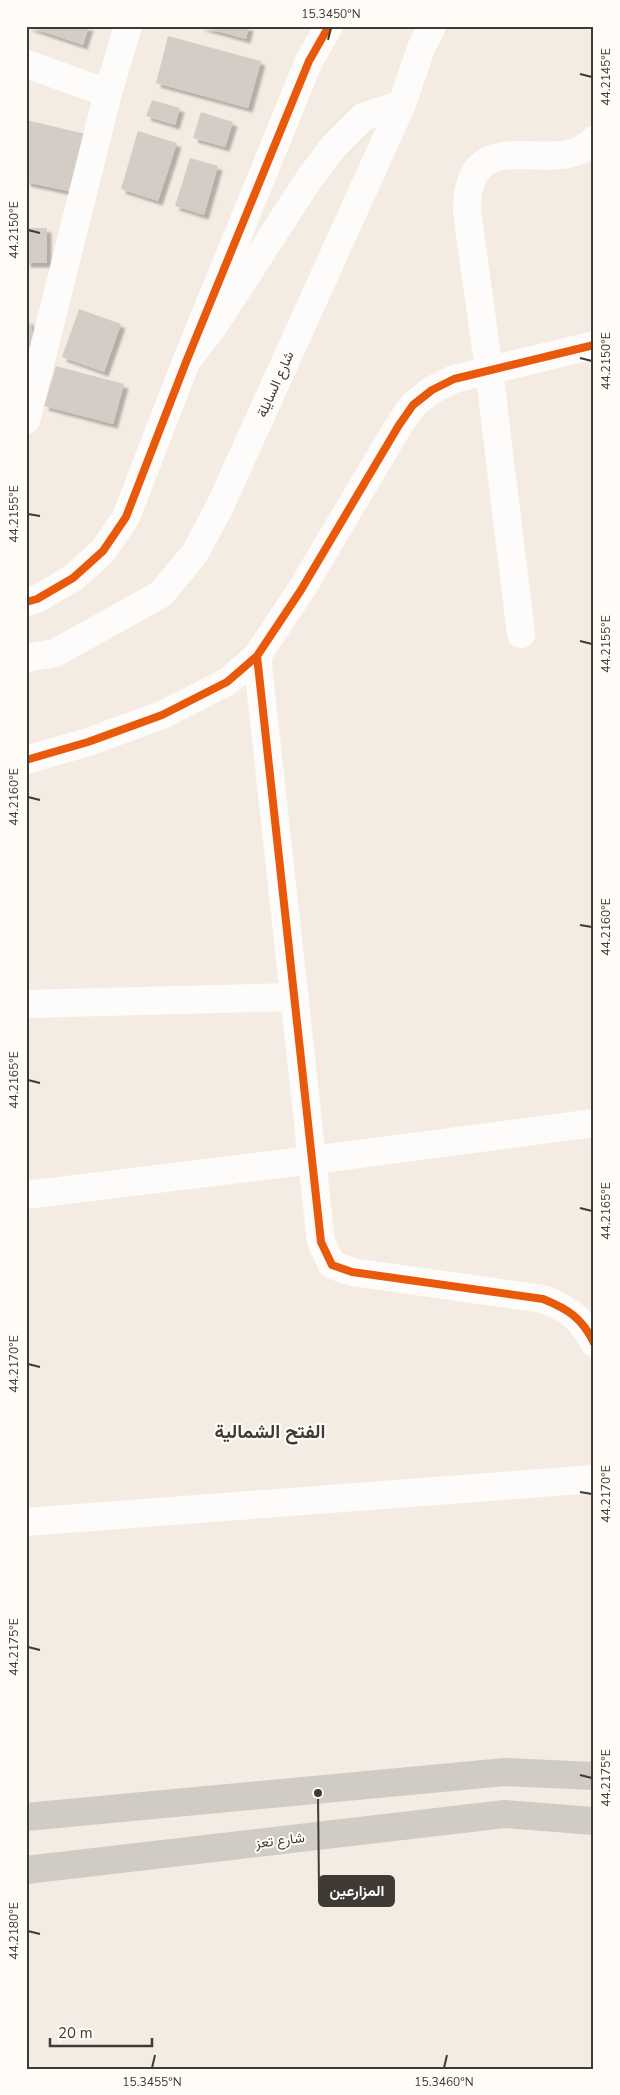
<svg xmlns="http://www.w3.org/2000/svg" width="620" height="2095" font-family="'Nunito Sans',Vazirmatn,sans-serif">
	<style>
		.building { fill: #d4cdc6; filter: url(#shadow) }
		.lines { fill: none; stroke-linecap: round; stroke-linejoin: round }
		.minor { stroke: #fdfcfb; stroke-width: 28 }
		.secondary { stroke: #fdfcfb; stroke-width: 28 }
		.primary { stroke: #d0cbc4; stroke-width: 28 }
		.cycleway-casing { stroke: #fffcf8; stroke-width: 11 }
		.cycleway { stroke: #e8590c; stroke-width: 8 }
		.ticks { fill: none; stroke: #3f3a33; stroke-width: 2 }
		.labels { text-anchor: middle; stroke-width: 4; stroke-linejoin: round; paint-order: stroke }
		.street-label { font-size: 14px; fill: #3f3a33; stroke: #fffcf8 }
		.district-label { font-size: 19px; font-weight: bold; fill: #3f3a33; stroke: #fffcf8 }
		.leader { fill: none; stroke: #3f3a33; stroke-width: 2 }
		.callout-dot { fill: #3f3a33; stroke: #fffcf8; stroke-width: 2 }
		.callout { fill: #3f3a33; stroke: #3f3a33; stroke-width: 2 }
		.callout-label { font-size: 15px; text-anchor: middle; font-weight: bold; fill: #fff }
		.neatline { fill: none; stroke: #3f3a33; stroke-width: 2 }
		.ticks-label { font-size: 12px; text-anchor: middle; fill: #3f3a33 }
	</style>
	<defs>
		<filter id="shadow"><feDropShadow dx="4.5" dy="4.5" stdDeviation="1" flood-color="#0004"/></filter>
	</defs>
	<rect width="100%" height="100%" fill="#f4ece3"/>
	<path class="building" d="M26 26H89L83 45Z
		M199 26H249L246 39Z
		M168 36 261 61 248 108 156 83Z
		M152 100 180 108 175 125 146 116Z
		M201 112 233 122 225 147 193 138Z
		M26 120 90 135 77 193 26 182Z
		M138 131 177 143 158 201 121 189Z
		M190 158 218 166 204 215 175 206Z
		M26 228H47V263H26Z
		M79 309 121 324 104 372 62 357Z
		M28 319 37 343 26 348V320Z
		M56 366 124 384 113 424 44 406Z"/>
	<g class="lines">
		<path class="minor" d="M26 64 108 93
			M26 420 108 93 128 26
			M26 602 37 599 73 578 103 551 126 517 186 362 309 61 329 26
			M521 634 489 370 467 212C466 114 557 182 594 140
			M257 656 321 1242 332 1265 352 1272 543 1299C568 1309 582 1318 594 1343
			M26 760 88 742 162 715 227 682 257 656 301 590 399 425 413 405 432 390 454 379 594 345
			M26 1004 295 997
			M26 1195 313 1160 594 1123
			M26 1522 594 1479"/>
		<path class="secondary" d="M186 362 213 327 309 179 334 146 363 117 402 104
			M26 658 55 653 161 594 195 553 220 506 402 104 421 48 432 26"/>
		<path class="primary" d="M26 1817 505 1772 594 1776
			M26 1870 505 1814 594 1821"/>
		<defs>
			<path id="cycleway" d="M26 602 37 599 73 578 103 551 126 517 186 362 309 61 329 26
				M257 656 321 1242 332 1265 352 1272 543 1299C568 1309 582 1318 594 1343
				M26 760 88 742 162 715 227 682 257 656 301 590 399 425 413 405 432 390 454 379 594 345"/>
		</defs>
		<use href="#cycleway" class="cycleway-casing"/>
		<use href="#cycleway" class="cycleway"/>
	</g>
	<path class="ticks" d="M328 40 331 28M580 74 592 77M28 230 40 233M580 358 592 361M28 514 40 516M580 641 592 644M28 797 40 800M580 925 592 927M28 1080 40 1083M580 1208 592 1211M28 1364 40 1367M580 1492 592 1494M28 1647 40 1650M580 1775 592 1778M28 1931 40 1934M152 2068 155 2055M444 2068 447 2055"/>
	<g class="labels">
		<g class="street-label">
			<text transform="translate(275 384) rotate(-66)" y="5">شارع السايلة</text>
			<text transform="translate(280 1840) rotate(-7)" y="5">شارع تعز</text>
		</g>
		<g class="district-label">
			<text x="270" y="1438">الفتح الشمالية</text>
		</g>
	</g>
	<path class="leader" d="M318 1793L319 1891"/>
	<circle class="callout-dot" cx="318" cy="1793" r="5"/>
	<rect class="callout" x="319" y="1876" width="75" height="30" rx="5"/>
	<g class="callout-label">
		<text x="357" y="1896">المزارعين</text>
	</g>
	<rect width="620" height="2095" fill="none" stroke="#fffcf8" stroke-width="55"/>
	<path d="M50 2038v8h102v-8" fill="none" stroke="#3f3a33" stroke-width="2.5"/>
	<text x="58" y="2038" font-size="15" fill="#3f3a33" stroke="#fffcf8" stroke-width="4" paint-order="stroke">20 m</text>
	<rect x="28" y="28" width="564" height="2040" class="neatline"/>
	<g class="ticks-label">
		<text x="331" y="18">15.3450°N</text>
		<text transform="translate(606 77) rotate(-90)" y="4">44.2145°E</text>
		<text transform="translate(14 230) rotate(-90)" y="4">44.2150°E</text>
		<text transform="translate(606 361) rotate(-90)" y="4">44.2150°E</text>
		<text transform="translate(14 514) rotate(-90)" y="4">44.2155°E</text>
		<text transform="translate(606 644) rotate(-90)" y="4">44.2155°E</text>
		<text transform="translate(14 797) rotate(-90)" y="4">44.2160°E</text>
		<text transform="translate(606 927) rotate(-90)" y="4">44.2160°E</text>
		<text transform="translate(14 1080) rotate(-90)" y="4">44.2165°E</text>
		<text transform="translate(606 1211) rotate(-90)" y="4">44.2165°E</text>
		<text transform="translate(14 1364) rotate(-90)" y="4">44.2170°E</text>
		<text transform="translate(606 1494) rotate(-90)" y="4">44.2170°E</text>
		<text transform="translate(14 1647) rotate(-90)" y="4">44.2175°E</text>
		<text transform="translate(606 1778) rotate(-90)" y="4">44.2175°E</text>
		<text transform="translate(14 1931) rotate(-90)" y="4">44.2180°E</text>
		<text x="152" y="2086">15.3455°N</text>
		<text x="444" y="2086">15.3460°N</text>
	</g>
</svg>
